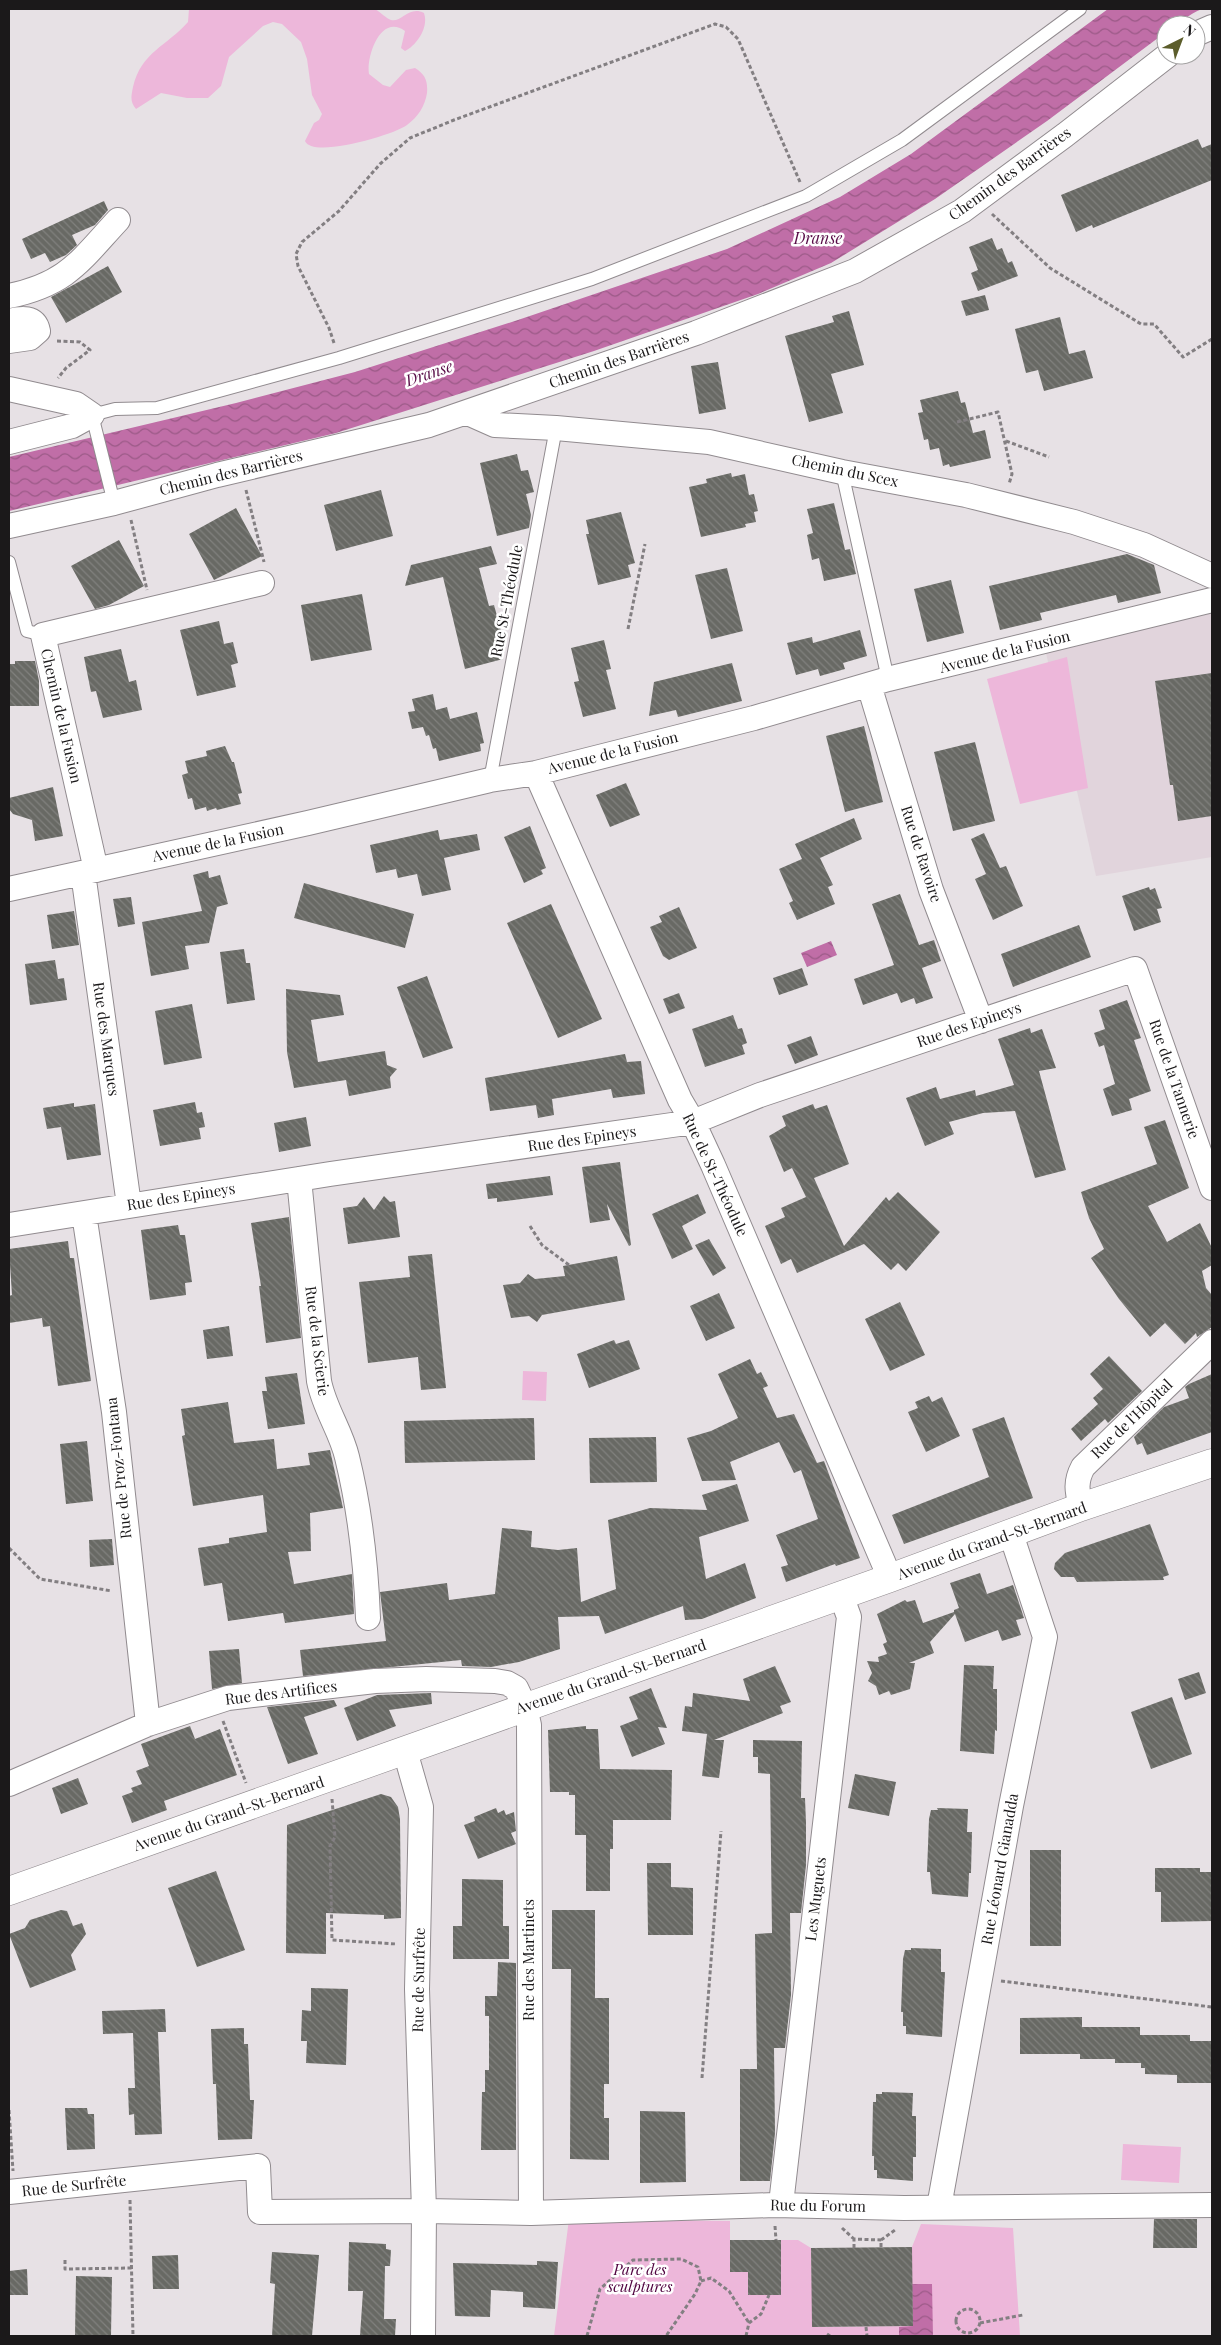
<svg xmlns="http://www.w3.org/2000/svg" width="1221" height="2345" font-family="'Playfair Display',serif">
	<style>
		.built { fill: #e1d4dc }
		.green { fill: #edb7da }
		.water { fill: url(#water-waves) }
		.building { fill: url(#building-back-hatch) }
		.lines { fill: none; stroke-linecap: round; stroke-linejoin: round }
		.service-casing { stroke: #918b8f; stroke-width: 14 }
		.minor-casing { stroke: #918b8f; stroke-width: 26 }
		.tertiary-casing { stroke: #918b8f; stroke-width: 29 }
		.path { stroke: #837f82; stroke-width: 3; stroke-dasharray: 4 2.5; stroke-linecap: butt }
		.service { stroke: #fff; stroke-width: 12 }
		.minor { stroke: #fff; stroke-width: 24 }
		.tertiary { stroke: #fff; stroke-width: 28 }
		.labels { text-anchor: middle; stroke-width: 5; stroke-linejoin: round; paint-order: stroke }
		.street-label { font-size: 15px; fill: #1b191a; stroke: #fff }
		.park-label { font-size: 15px; font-style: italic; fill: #4f023f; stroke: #fff }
		.water-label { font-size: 16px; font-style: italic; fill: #580c47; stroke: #fff }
	</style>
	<defs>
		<pattern id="water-waves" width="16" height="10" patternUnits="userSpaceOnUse" patternTransform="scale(1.25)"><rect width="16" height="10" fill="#c06ea7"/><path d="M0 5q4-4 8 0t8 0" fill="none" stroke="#9b5a87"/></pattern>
		<pattern id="building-back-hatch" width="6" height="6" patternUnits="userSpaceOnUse" patternTransform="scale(1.25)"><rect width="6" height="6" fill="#686964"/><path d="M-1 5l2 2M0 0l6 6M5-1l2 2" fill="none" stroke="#81817e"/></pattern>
	</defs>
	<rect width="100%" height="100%" fill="#e7e1e5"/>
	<path class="built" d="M1212 613V857L1096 876 1046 653Z"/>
	<path class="green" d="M189 9H375C380 12 387 19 391 20 401 23 409 5 424 13 429 27 417 45 405 51L401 48 405 31C380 13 366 58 369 74L383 85 390 87 406 70 415 68C425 74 428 81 427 93 425 106 418 117 407 125 394 135 312 159 305 141L314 123 319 120 322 114 312 95 307 59 301 42 282 24 273 22 263 26 229 57 221 86 208 98H187L161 93 136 109C130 102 131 97 133 87 141 52 167 46 188 22Z
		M1067 657 1088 788 1020 804 987 679Z
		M523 1371 547 1372 546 1401 522 1400Z
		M1123 2144 1181 2147 1179 2183 1121 2180Z
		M569 2219 730 2221V2271L748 2272V2295H781V2240H798L811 2248 813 2327 912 2326V2247L921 2224 1013 2228 1020 2336H554Z"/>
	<path class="water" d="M1108 9H1202C1189 14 1179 25 1166 25V32L1047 121 935 199 831 263 758 294 594 351 336 433 9 511V457L236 403 355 372 518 320 727 249 840 197 911 154Z
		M831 941 837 955 807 967 801 953Z
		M912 2284H932L933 2336H899V2327L913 2326Z"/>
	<path class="building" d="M1198 139 1202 148 1212 144V180L1093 228 1092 225 1076 232 1061 195Z
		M104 201 108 210 95 225 72 235 77 245 66 255 50 262 45 253 31 259 22 239Z
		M992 238 997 250 1002 248 1008 263 1012 261 1018 276 978 291 971 273 978 270 969 247Z
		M108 266 122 292 66 323 51 297Z
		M985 295 989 310 966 316 961 301Z
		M849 311 864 365 831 374 843 413 809 422 785 336 834 322 832 316Z
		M1060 317 1069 354 1085 350 1093 378 1044 391 1038 370 1026 373 1015 329Z
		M718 362 726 409 699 414 691 366Z
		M958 391 961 403 965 402 973 433 985 430 991 458 950 467 949 464 943 466 939 448 930 450 928 439 924 440 918 413 923 412 920 400Z
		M517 454 521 471 528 470 534 492 526 494 531 515 529 528 497 536 480 463Z
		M731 473 732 477 745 474 749 495 754 494 758 511 754 512 756 522 745 524 746 527 701 537 689 487 707 483 706 479Z
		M381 490 393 536 336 551 324 505Z
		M834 503 845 550 850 549 856 574 824 581 819 558 812 560 807 535 813 533 807 509Z
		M236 508 262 556 214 580 189 534Z
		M621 512 635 563 628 565 631 577 598 585 586 534H589L586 520Z
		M119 540 144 586 109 605 95 609 71 566Z
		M491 546 497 564 479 568 489 606 494 605 503 638 498 640 503 659 465 669 443 577 405 586 411 565Z
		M1127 554 1154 565 1161 593 1118 603 1116 595 1040 613 1042 620 1000 630 989 586Z
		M727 568 743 631 711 639 695 575Z
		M951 580 964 633 927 642 914 589Z
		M362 594 372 650 311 661 301 605Z
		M219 621 224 644 233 642 238 663 231 665 236 687 197 696 180 630Z
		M860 630 867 656 843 663 845 669 820 676 818 669 796 675 787 643 812 637 813 643Z
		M604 640 611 669 606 670 616 709 583 717 574 682 579 681 571 648Z
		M121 649 129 682 136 680 142 710 103 718 96 691 91 692 84 657Z
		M15 661H35L39 681V706H9V664H15Z
		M732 663 742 701 678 717 676 710 649 716 654 682Z
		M1212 673V816L1178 821 1173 785H1170L1155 681Z
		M433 694 436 710 447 707 450 719 477 712 484 743 480 744 481 751 439 761 436 748 433 749 429 735 426 736 423 727 412 729 408 712 415 711 412 699Z
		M864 726 883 802 845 812 826 736Z
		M975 742 995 821 953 831 934 752Z
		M225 746 232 762H234L242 793 238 794 241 804 217 810 216 808 207 811 206 807 195 810 192 798 188 799 182 775 188 773 185 761 207 756 206 751Z
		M626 783 640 815 610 827 596 795Z
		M53 787 63 836 35 841 32 820 13 814 9 809V798Z
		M854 818 862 839 820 858 833 885 828 887 835 904 797 920 789 903 793 901 779 869 802 859 795 844Z
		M530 826 546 868 541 870 543 874 524 883 504 837Z
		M438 830 440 840 477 834 480 850 444 858 451 890 422 896 417 874 398 878 396 869 376 873 370 845Z
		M984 833 1000 868 1006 866 1023 906 993 920 975 879 986 874 971 839Z
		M208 871 209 878 220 875 228 904 217 907 209 943 185 946 189 969 151 976 142 922 202 911 193 875Z
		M304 883 414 914 405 948 294 918Z
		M1149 887 1150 890 1155 888 1162 908 1157 909 1161 922 1134 931 1122 896Z
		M900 894 919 945 934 940 941 961 922 968 933 998 916 1004 914 998 901 1003 897 993 863 1005 854 979 894 965 872 904Z
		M131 897 135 924 118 927 113 899Z
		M551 904 602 1019 558 1038 507 923Z
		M679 907 697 948 669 960 663 956 650 927 662 922 659 916Z
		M74 911 79 945 52 949 47 915Z
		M1079 925 1091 957 1013 987 1001 954Z
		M244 949 246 963H250L255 1000 227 1004 220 952Z
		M55 960 58 979 64 978 67 1000 30 1005 25 964Z
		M802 968 808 985 779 995 773 978Z
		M427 976 453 1048 423 1058 397 987Z
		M286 989 340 995 344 1015 311 1020 318 1062 385 1051 387 1065 397 1069 390 1077 391 1088 349 1096 346 1080 294 1088 287 1052Z
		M679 993 685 1008 669 1014 663 999Z
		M1127 1000 1141 1038 1134 1040 1151 1091 1129 1099 1132 1110 1112 1116 1103 1089 1115 1084 1104 1045 1099 1047 1094 1033 1105 1029 1099 1010Z
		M192 1004 202 1058 164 1065 155 1011Z
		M733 1015 738 1029 742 1028 747 1043 742 1045 745 1054 705 1067 692 1029Z
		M1030 1028 1031 1033 1042 1029 1056 1068 1039 1071 1066 1170 1035 1178 1015 1111 983 1113 949 1122 954 1134 925 1146 906 1098 936 1087 940 1099 975 1090 976 1096 1014 1085 998 1039Z
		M811 1036 818 1055 795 1064 787 1045Z
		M625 1054 627 1062 641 1061 645 1094 613 1098 611 1089 552 1099 554 1115 538 1118 536 1105 490 1111 485 1078Z
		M195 1102 197 1113 202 1112 205 1127 199 1128 201 1139 160 1146 153 1110Z
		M74 1103V1107L95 1104 101 1155 67 1160 61 1127 47 1129 43 1108Z
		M813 1104 815 1109 827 1105 849 1164 814 1178 844 1246 886 1197 889 1201 898 1192 940 1232 906 1271 898 1263 891 1270 864 1244 797 1273 791 1259 781 1264 765 1226 785 1217 781 1208 806 1197 792 1168 784 1172 769 1136 786 1126 782 1116Z
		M306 1117 311 1146 279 1152 274 1123Z
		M1165 1120 1189 1188 1148 1206 1167 1242 1200 1223 1212 1248V1265L1202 1271 1206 1288 1212 1295V1327L1197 1337 1196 1333 1185 1344 1165 1323 1150 1337 1119 1299 1091 1258 1104 1249 1089 1218 1081 1192 1157 1164 1144 1127Z
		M620 1162 631 1245 629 1246 607 1204 610 1220 590 1223 582 1167Z
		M550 1176 553 1195 497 1202V1198L488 1199 486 1184Z
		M698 1194 706 1213 682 1226 693 1249 672 1259 652 1214Z
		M384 1196 390 1202 395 1201 400 1237 348 1244 343 1208 357 1206 364 1197 374 1210Z
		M289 1217 301 1338 266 1343 259 1286H261L251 1223Z
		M178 1225 180 1235H185L192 1282 185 1283 186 1295 150 1300 141 1230Z
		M709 1239 726 1268 713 1276 695 1245Z
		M68 1241 70 1258H74L91 1381 58 1386 50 1326 43 1327 42 1318 9 1323V1296L12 1295 9 1249Z
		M432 1254 446 1388 421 1390 418 1357 368 1363 359 1282 410 1277 408 1256Z
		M617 1256 625 1300 542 1315 537 1322 529 1316 511 1318 503 1285 520 1283 528 1274 535 1279 565 1276 563 1266Z
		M719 1293 735 1328 706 1341 690 1306Z
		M900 1302 925 1355 890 1371 865 1319Z
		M229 1326 233 1356 207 1359 203 1330Z
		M614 1340 616 1344 629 1340 640 1369 589 1388 577 1354Z
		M1109 1356 1142 1391 1108 1423 1105 1419 1081 1441 1071 1429 1098 1404 1093 1398 1103 1389 1090 1374Z
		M750 1359 757 1374 761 1372 768 1386 763 1388 777 1418 794 1414 817 1463 824 1461 860 1558 836 1566 835 1564 786 1582 781 1567 788 1565 776 1535 818 1519 801 1470 794 1473 779 1442 730 1462 736 1480 702 1481 687 1438 711 1431 738 1418 718 1374Z
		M297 1373 305 1424 268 1429 262 1391H267L265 1377Z
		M1212 1374V1432L1147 1455 1142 1443 1137 1445 1134 1437 1164 1407 1189 1398 1185 1387 1189 1384Z
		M929 1396 932 1402 942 1397 960 1436 926 1452 908 1412 918 1408 915 1402Z
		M228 1402 234 1443 274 1439 277 1469 310 1465 308 1453 330 1450 343 1508 310 1513 311 1551 288 1552 294 1584 352 1574 354 1614 285 1623 283 1613 228 1621 222 1583 204 1586 198 1548 229 1543V1538L267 1532 263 1495 193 1506 182 1436 185 1435 181 1409Z
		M1004 1417 1033 1498 904 1544 892 1515 989 1477 972 1429Z
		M534 1418 535 1460 405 1463 404 1421Z
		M656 1437 657 1482 590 1483 589 1438Z
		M87 1441 93 1501 66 1504 60 1444Z
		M737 1484 749 1521 699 1537 706 1579 745 1563 756 1598 702 1619 685 1620 683 1606 605 1634 599 1616 558 1617 560 1649 519 1662 491 1667 462 1666 461 1660 303 1676 300 1650 386 1641 380 1592 447 1583 449 1600 495 1594 502 1528 532 1531 531 1547 558 1550 577 1548 581 1602 616 1589 608 1520 650 1508 707 1510 702 1495Z
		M1150 1524 1169 1575 1163 1577 1164 1580 1077 1582 1074 1577H1061L1054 1569 1055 1563 1065 1553Z
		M112 1539 114 1565 90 1567 89 1540Z
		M980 1573 987 1594 1013 1585 1024 1618 1016 1620 1021 1635 1002 1641 998 1630 965 1642 955 1614 930 1642 934 1653 909 1663H915L910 1689 891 1695 889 1691 879 1695 876 1686 868 1681 872 1673 867 1661 879 1662 878 1657 887 1654 883 1644 887 1642 877 1614 905 1600 907 1602 915 1600 923 1623 954 1612V1610L959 1608 950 1583Z
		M239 1649 242 1683 212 1689 209 1651Z
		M964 1665 994 1666 993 1689H997V1731L995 1730 994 1754 960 1751Z
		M775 1666 791 1702 780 1706 783 1713 714 1740H724L719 1778 702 1776 707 1734 682 1731 685 1706 692 1707 693 1693 750 1701 743 1679Z
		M1199 1672 1206 1693 1185 1700 1178 1679Z
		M651 1688 667 1728 658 1727 665 1744 632 1757 620 1726 638 1719 629 1697Z
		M431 1693 432 1704 389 1710 396 1726 357 1741 344 1708 377 1695Z
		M1172 1697 1192 1754 1151 1769 1131 1712Z
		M334 1700 337 1706 304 1717 318 1754 288 1764 267 1707Z
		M190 1726 195 1739 220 1729 237 1775 164 1801 167 1810 132 1823 122 1796 133 1792 131 1788 142 1784 136 1771 149 1766 141 1744Z
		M586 1726V1729H598L600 1769 672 1770 671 1820H613V1849H610V1891H586V1835H575V1795H569V1792H550L548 1730Z
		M753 1740 802 1741 801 1798H805L806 1823V1865L801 1913H790L791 1995 785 2048H774L775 2133 770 2181H740V2069H757L755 1934 772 1933 770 1774 758 1773V1757H753Z
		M855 1774 896 1782 889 1816 848 1808Z
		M78 1778 88 1804 61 1814 52 1788Z
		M381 1794 391 1797 398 1807 400 1819 401 1918 384 1919V1915L326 1913V1954L286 1953 287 1825Z
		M496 1808 498 1813 504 1810 506 1815 514 1812 516 1831 511 1833 516 1844 478 1859 464 1825 475 1821 474 1817Z
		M937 1808 968 1809 967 1832H972L971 1873H969L968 1897 932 1894 930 1872H927L929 1819 931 1810H938Z
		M1030 1850H1061V1946H1030Z
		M647 1863H671V1887L693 1888V1935H648Z
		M1155 1868H1200V1872H1212V1921L1161 1922V1892H1155Z
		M216 1871 245 1950 197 1967 168 1888Z
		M462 1879 503 1880V1926H509V1959H453V1926H462Z
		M61 1910 67 1911 73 1926 82 1923 86 1934 71 1955 76 1970 30 1988 9 1934 25 1928 30 1920Z
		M552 1910H595V1998H609V2084H604V2118H609V2160L570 2159 571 1969H552Z
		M911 1948 941 1949V1972H945L942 2037 906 2034V2026H903V2012H901L903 1959 905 1950H911Z
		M498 1962 516 1963V2150H481L482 2092H485V2070H489V2016H485V1996H497Z
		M311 1988 348 1989 346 2065 306 2063 307 2041H301L302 2010 311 2011Z
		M165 2009 166 2032H158L162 2134 135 2135 134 2114 129 2115 128 2088H135L133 2033 103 2034 102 2011Z
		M1082 2017V2027H1140V2035H1190V2041H1212V2083H1177V2075L1145 2074V2068H1141V2063H1115V2059H1080V2054H1020V2018Z
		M244 2028V2044H248L250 2100H254L252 2139 218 2140 216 2084H213L211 2029Z
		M882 2092 913 2093 912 2116H916V2157H913V2181L877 2178V2170H874V2156H872L873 2102H876V2094H882Z
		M65 2108H87L88 2114H94L95 2149 67 2150Z
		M640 2111 685 2112 686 2182 640 2183Z
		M1154 2219H1197V2248H1153Z
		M730 2240H781V2295H748V2272H730Z
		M349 2242 386 2244V2249L391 2250 390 2266H385L384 2319H396L395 2336H360L363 2291H348Z
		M912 2247 913 2326 812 2327 811 2248Z
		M272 2252 319 2255 312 2336H272L275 2284 270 2283Z
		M178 2255 179 2289H153L152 2256Z
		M537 2261 558 2262 555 2309 523 2307V2292L491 2290 490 2317 455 2316 453 2263 537 2265Z
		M27 2269 28 2295H9V2271Z
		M76 2276 112 2277 111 2336H75Z"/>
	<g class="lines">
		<defs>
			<path id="service" d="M842 472 888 679
				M114 503 92 415 115 409 157 408 339 358 592 279 806 196 902 140 1080 9
				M9 562 27 631 43 635
				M490 780 556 428"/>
			<path id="minor" d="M1196 34 1212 27
				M9 296C67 284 80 261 118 220
				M9 321C21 318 35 316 38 331L30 338 9 341
				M9 389 76 404 92 415 72 426 9 442
				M468 413 495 425 556 428 709 442 842 472 966 495 1074 522 1144 545 1212 576
				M9 526 114 503 217 475 429 425 696 333 855 271 962 211 1065 135 1168 55
				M869 685 931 890 981 1021
				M536 773 680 1100 693 1122 713 1165 890 1578
				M96 870 43 635 262 583
				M83 873 129 1205
				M9 889 308 823 490 780 536 773 754 718 888 679 1212 600
				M299 1179 319 1381C324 1408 341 1431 347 1457 360 1510 366 1564 368 1618
				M84 1214 114 1412 148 1724
				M9 1225 330 1174 693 1122 760 1095 1135 969 1212 1188
				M1081 1507C1077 1491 1075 1482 1083 1467L1212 1342
				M405 1751 421 1807 417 1989 424 2211 423 2336
				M9 1784 148 1724 228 1698 375 1681 426 1679 495 1681 507 1683 516 1688 525 1707 529 1725 531 2213
				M9 2192 258 2166 260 2212 424 2211 531 2213 775 2205 904 2208 1212 2205
				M781 2204 849 1617 841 1595
				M939 2207 1011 1806 1045 1637 1011 1534"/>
			<path id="tertiary" d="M9 1891 890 1578 1081 1507 1212 1463"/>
		</defs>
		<use href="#service" class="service-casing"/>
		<use href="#minor" class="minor-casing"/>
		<use href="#tertiary" class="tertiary-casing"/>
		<path class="path" d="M992 214 1050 268 1141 324H1154L1183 357 1212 339
			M57 341 80 342 90 350 66 368 58 378
			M334 343 329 328 298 266 296 254 302 242 339 211 380 164 410 138 454 120 715 24 726 27 738 39 800 182
			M957 422 998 412 1012 474 1009 484
			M1006 441 1049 457
			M246 490 264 562
			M131 520 147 590
			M628 629 645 544
			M530 1226 542 1245 569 1265
			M9 1548 40 1579 112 1591
			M223 1721 246 1783
			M332 1799 335 1837 330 1846 332 1940 397 1944
			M1001 1981 1212 2007
			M702 2078 721 1831
			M9 2110 13 2171
			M130 2200 133 2336
			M775 2226 776 2240
			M842 2228 854 2239
			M881 2240 895 2230
			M854 2248V2239L881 2240V2248
			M65 2260V2269L132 2268
			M701 2281 711 2278 729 2291 749 2323
			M956 2321a12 12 0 1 1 24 0a12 12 0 1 1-24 0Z
			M980 2323 1023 2315
			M866 2327 867 2336
			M827 2334 830 2336
			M587 2336 600 2289 633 2260 681 2259 698 2267 701 2281 695 2294 666 2336
			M746 2336 749 2323 761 2314 769 2295"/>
		<use href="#service" class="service"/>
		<use href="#minor" class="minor"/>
		<use href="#tertiary" class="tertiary"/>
	</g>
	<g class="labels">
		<g class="street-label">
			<text transform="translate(1010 174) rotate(-36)" y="5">Chemin des Barrières</text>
			<text transform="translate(619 360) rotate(-19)" y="5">Chemin des Barrières</text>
			<text transform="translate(845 471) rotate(12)" y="5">Chemin du Scex</text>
			<text transform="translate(231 473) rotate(-14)" y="5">Chemin des Barrières</text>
			<text transform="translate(507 601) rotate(-79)" y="5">Rue St-Théodule</text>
			<text transform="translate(1005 652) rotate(-14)" y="5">Avenue de la Fusion</text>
			<text transform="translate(61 716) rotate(77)" y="5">Chemin de la Fusion</text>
			<text transform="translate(613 753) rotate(-14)" y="5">Avenue de la Fusion</text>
			<text transform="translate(218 843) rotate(-12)" y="5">Avenue de la Fusion</text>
			<text transform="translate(921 854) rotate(72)" y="5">Rue de Ravoire</text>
			<text transform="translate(969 1025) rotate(-19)" y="5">Rue des Epineys</text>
			<text transform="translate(106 1039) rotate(82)" y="5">Rue des Marques</text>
			<text transform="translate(1174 1079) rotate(71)" y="5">Rue de la Tannerie</text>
			<text transform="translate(582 1139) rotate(-8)" y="5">Rue des Epineys</text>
			<text transform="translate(715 1175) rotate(65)" y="5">Rue de St-Théodule</text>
			<text transform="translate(181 1197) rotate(-9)" y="5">Rue des Epineys</text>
			<text transform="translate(317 1341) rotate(83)" y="5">Rue de la Scierie</text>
			<text transform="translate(1132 1419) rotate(-44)" y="5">Rue de l'Hôpital</text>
			<text transform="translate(119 1468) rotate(-96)" y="5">Rue de Proz-Fontana</text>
			<text transform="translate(992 1541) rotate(-20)" y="5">Avenue du Grand-St-Bernard</text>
			<text transform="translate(611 1677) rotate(-19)" y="5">Avenue du Grand-St-Bernard</text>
			<text transform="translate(281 1693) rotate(-7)" y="5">Rue des Artifices</text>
			<text transform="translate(229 1814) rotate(-19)" y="5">Avenue du Grand-St-Bernard</text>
			<text transform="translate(1000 1869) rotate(-80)" y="5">Rue Léonard Gianadda</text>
			<text transform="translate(816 1899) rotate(-83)" y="5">Les Muguets</text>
			<text transform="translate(529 1960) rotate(-90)" y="5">Rue des Martinets</text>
			<text transform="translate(419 1980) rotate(-89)" y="5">Rue de Surfrête</text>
			<text transform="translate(74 2186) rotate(-6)" y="5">Rue de Surfrête</text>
			<text transform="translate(818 2206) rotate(1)" y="5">Rue du Forum</text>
		</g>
		<g class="park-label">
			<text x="640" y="2275">Parc des<tspan x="640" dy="17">sculptures</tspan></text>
		</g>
		<g class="water-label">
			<text x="818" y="244">Dranse</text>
			<text transform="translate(429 373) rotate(-19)" y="6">Dranse</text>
		</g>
	</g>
	<rect width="1221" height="2345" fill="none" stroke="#1b191a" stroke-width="20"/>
	<g transform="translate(1181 40) rotate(42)"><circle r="24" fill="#ffffff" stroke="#a4a3a3"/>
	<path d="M0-4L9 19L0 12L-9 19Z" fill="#5c5d2b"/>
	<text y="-8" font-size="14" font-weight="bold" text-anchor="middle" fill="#1b191a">N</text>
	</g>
</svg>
